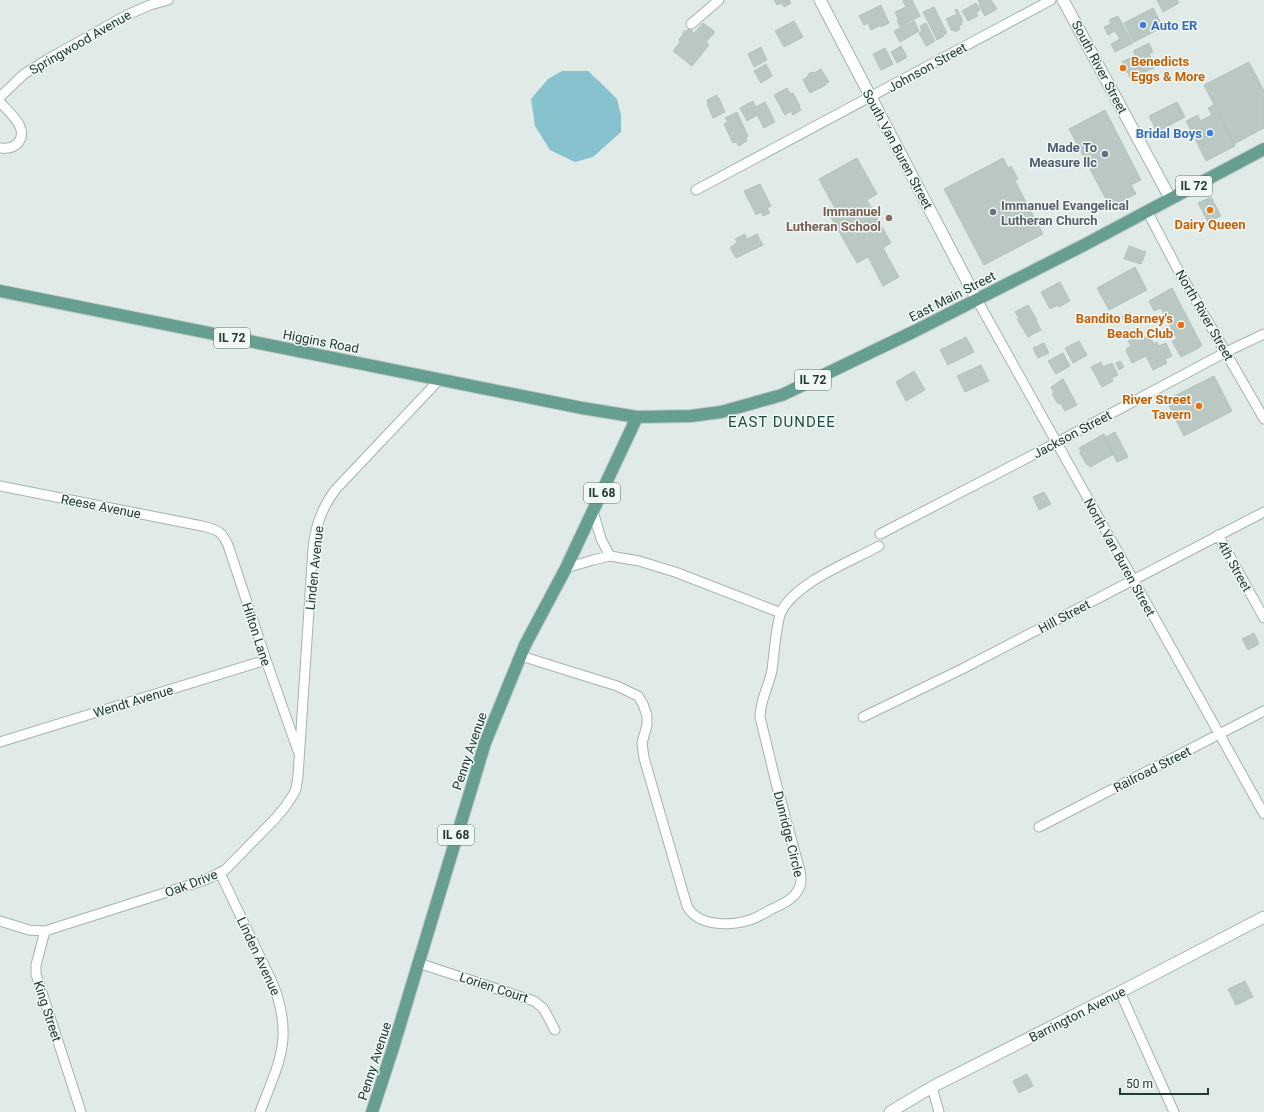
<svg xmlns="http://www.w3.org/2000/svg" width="1264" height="1112" font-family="Roboto,sans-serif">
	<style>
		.water { fill: #89c2cf }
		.building { fill: #b9c8c3; stroke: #b3c4be }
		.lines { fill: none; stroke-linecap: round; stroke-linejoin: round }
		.minor-casing { stroke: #a3b3ae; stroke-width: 11 }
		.tertiary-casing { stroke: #a3b3ae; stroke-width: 13 }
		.primary-casing { stroke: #c1c8c6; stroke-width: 14 }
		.minor { stroke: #fff; stroke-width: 9 }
		.tertiary { stroke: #fff; stroke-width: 11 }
		.primary { stroke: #669f92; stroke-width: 12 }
		.shop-dot { fill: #3f7fe0; stroke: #f1f8f4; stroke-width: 1.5 }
		.food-dot { fill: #e8710a; stroke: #f1f8f4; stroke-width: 1.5 }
		.service-dot { fill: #5c6f8a; stroke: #f1f8f4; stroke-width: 1.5 }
		.worship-dot { fill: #6b7280; stroke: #f1f8f4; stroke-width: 1.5 }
		.education-dot { fill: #8d6e63; stroke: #f1f8f4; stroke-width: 1.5 }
		.labels { text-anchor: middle; stroke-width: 3; stroke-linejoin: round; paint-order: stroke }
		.shield { fill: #f1f8f4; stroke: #5f746e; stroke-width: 1 }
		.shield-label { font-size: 12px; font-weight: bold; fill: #213b35 }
		.shop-label { font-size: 13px; font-weight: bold; fill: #366cbe; stroke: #f1f8f4; text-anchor: start }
		.street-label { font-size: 13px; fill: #213b35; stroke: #f1f8f4 }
		.food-label { font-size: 13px; font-weight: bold; fill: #c56008; stroke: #f1f8f4; text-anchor: end }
		.service-label { font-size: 13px; font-weight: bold; fill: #4e5e75; stroke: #f1f8f4; text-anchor: end }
		.worship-label { font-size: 13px; font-weight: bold; fill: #5b616d; stroke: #f1f8f4; text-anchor: start }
		.education-label { font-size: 13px; font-weight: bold; fill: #785e54; stroke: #f1f8f4; text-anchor: end }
		.quarter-label { font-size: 15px; letter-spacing: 1px; fill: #1e4c42; stroke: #f1f8f4 }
	</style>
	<rect width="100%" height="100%" fill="#e0ebe7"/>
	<path class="water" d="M562 71H588L602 84 617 99 621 115V132L593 157 575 162 550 150 535 126 531 99 548 79Z"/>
	<path class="building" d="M774 0H789L791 3 784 7 782 3 777 5Z
		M904 0H912L920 16 900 27 897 20 898 19 895 12 906 7 903 1Z
		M978 0H991L997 9 985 16 979 5 980 4Z
		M1157 0H1177L1179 3 1163 12Z
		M976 3 980 10 976 12 978 16 968 21 962 11Z
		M881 5 889 23 881 27V25L871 30 868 23 864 25 859 16Z
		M934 7 947 33 943 35 944 36 937 40 923 12Z
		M1153 8 1163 27 1134 42 1124 23Z
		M957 9 963 21 961 22 962 24 959 26 960 29 955 32 954 29 952 31 946 19 957 14 955 10Z
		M1118 16 1133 43 1115 52 1111 44 1120 39 1115 31 1108 35 1104 27 1111 24 1109 20Z
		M794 21 803 37 784 47 775 31Z
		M914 21 919 31 900 42 894 31Z
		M703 23 715 32 706 42 709 45 692 66 673 51 680 42 679 39 683 35V32L690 29 694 33Z
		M926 23 935 41 926 46 919 33 922 31 920 26Z
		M1149 43 1153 52 1149 54 1155 66H1153L1154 68 1132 78H1130L1128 72 1127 73 1122 62 1135 55 1133 51Z
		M901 46 907 57 897 63 891 52Z
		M761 47 767 60 754 67 748 54Z
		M885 48 893 64 881 70 873 54Z
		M1249 62 1264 91V128L1234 144 1204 85Z
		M766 64 772 76 761 83 754 71Z
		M821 69 829 82 826 83V85L810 93 803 80 808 76V74L812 72 814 73Z
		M787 88 791 94 793 93 800 106 799 107 801 110 793 115 791 111 785 115 774 95Z
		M717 95 718 99 719 98 725 112 713 118 707 104H708L707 100Z
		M753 101 756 107 765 102 775 122 764 128 757 115 747 121 740 108Z
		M1177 102 1185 117 1157 132 1149 116Z
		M1213 105 1235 146 1206 161 1186 121 1198 115 1200 121 1212 115 1208 108Z
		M1105 110 1141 180 1131 185 1136 194 1110 207 1069 129Z
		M737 112 748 136 746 138 747 141 739 146 736 142 733 143 724 124 728 122 725 118Z
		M857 158 877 194 867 200 891 243 883 248 899 277 883 286 868 257 857 263 830 216 837 212 819 179Z
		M1003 158 1008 168 1011 166 1018 179 1015 181 1043 234 984 265 944 189Z
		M760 184 771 206 767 208 770 213 763 216 761 212 756 215 744 191Z
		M1211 197 1221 216 1208 222 1198 203Z
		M745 234 747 239 757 234 763 245 736 258 730 248 737 242 735 239Z
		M1129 246 1146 252 1141 264 1124 259Z
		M1135 267 1147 290 1109 310 1097 288Z
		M1060 282 1070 301 1059 307 1058 305 1050 309 1041 292Z
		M1172 288 1200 342 1202 345 1199 348 1181 357 1172 341 1177 339 1161 308 1154 311 1149 301Z
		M1028 305 1037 320 1036 321 1041 330 1028 337 1017 319 1019 318 1015 312Z
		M1130 312 1132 317 1124 321 1122 317Z
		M1140 335 1142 339 1149 335 1154 344 1157 342 1159 346 1166 343 1172 356 1165 359 1167 363 1153 370 1146 356 1132 363 1126 351 1127 348 1131 346 1128 341Z
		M966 337 974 352 948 365 940 350Z
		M1079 341 1087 355 1073 363 1065 348Z
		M1044 343 1049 353 1038 358 1033 348Z
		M1063 353 1070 366 1056 374 1048 361Z
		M1120 361 1124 367 1119 370 1116 363Z
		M1101 362 1103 367 1112 363 1118 375 1112 378 1113 381 1102 387 1091 367Z
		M981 365 989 381 965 392 957 376Z
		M914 371 925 390 906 401 896 382Z
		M1214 376 1232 411 1184 436 1166 400Z
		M1063 379 1077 405 1065 411 1060 403 1058 404 1052 394 1054 393 1051 387Z
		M1115 432 1128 457 1117 462 1104 438Z
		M1104 434 1114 454 1090 467 1088 465H1087L1080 453 1081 452 1079 448Z
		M1044 492 1051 504 1039 510 1033 497Z
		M1254 633 1259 644 1248 650 1242 639Z
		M1245 981 1253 997 1236 1005 1228 989Z
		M1027 1074 1033 1086 1019 1093 1013 1081Z"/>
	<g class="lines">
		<defs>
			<path id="minor" d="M691 24 719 0
				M0 97 24 74 48 59 127 15 150 5 168 0
				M0 102C9 113 30 128 18 143 13 148 7 149 0 148
				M696 190 1051 0
				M1147 211 1176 266 1264 419
				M976 298 1264 814
				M0 486 202 526C219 530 223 532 229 548L266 660 298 751
				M593 511 601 539 610 556
				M880 534 1056 443 1226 352 1264 334
				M1218 535 1264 618
				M566 568 593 560 610 556 639 561 675 572 781 613
				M521 656 617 686 638 696 643 704 647 716V725L642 743 644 758 687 906C698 927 730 926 750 920 758 917 765 913 772 909 783 904 796 898 800 886 802 881 801 876 800 871L775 779 760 717C760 700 769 686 772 670 774 655 776 625 781 612 796 582 850 562 879 546
				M863 717 962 669 1264 512
				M0 742 266 660
				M1039 827 1264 711
				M220 873 273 984C294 1038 279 1062 260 1112
				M0 921 29 930 45 931 205 880 225 870 274 820 285 807 293 795 296 789 298 776 313 549C315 526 322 507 336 489L440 379
				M45 931 36 965V974L81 1112
				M418 963 534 1001 543 1008 555 1030
				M1120 992 1174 1112
				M932 1087 939 1112"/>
			<path id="tertiary" d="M820 0 976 298
				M1063 0 1170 198
				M890 1112 932 1087 1120 992 1264 917"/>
			<path id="primary" d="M0 291 582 408 637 417 691 416 721 412 782 395 915 331 1086 244 1264 149
				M372 1112 392 1051 485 743 525 645 566 568 637 417"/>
		</defs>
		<use href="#minor" class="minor-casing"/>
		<use href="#tertiary" class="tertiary-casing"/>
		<use href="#primary" class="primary-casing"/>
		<use href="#minor" class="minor"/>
		<use href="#tertiary" class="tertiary"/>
		<use href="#primary" class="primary"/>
	</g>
	<g class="shop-dot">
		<circle cx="1143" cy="25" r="4"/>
		<circle cx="1210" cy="133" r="4"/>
	</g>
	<g class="food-dot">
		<circle cx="1123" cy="68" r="4"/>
		<circle cx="1210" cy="210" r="4"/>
		<circle cx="1181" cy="325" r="4"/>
		<circle cx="1199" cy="406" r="4"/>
	</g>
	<circle class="service-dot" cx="1105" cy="154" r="4"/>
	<circle class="worship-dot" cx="993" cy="212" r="4"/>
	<circle class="education-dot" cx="889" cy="218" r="4"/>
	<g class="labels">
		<g class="shield">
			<rect x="1176" y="176" width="36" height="20" rx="3"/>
			<rect x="214" y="328" width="36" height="20" rx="3"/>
			<rect x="795" y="370" width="36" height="20" rx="3"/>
			<rect x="584" y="483" width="36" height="20" rx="3"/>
			<rect x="438" y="825" width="36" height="20" rx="3"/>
		</g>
		<g class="shield-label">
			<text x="1194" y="190">IL 72</text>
			<text x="232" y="342">IL 72</text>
			<text x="813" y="384">IL 72</text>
			<text x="602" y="497">IL 68</text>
			<text x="456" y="839">IL 68</text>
		</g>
		<g class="shop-label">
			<text x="1151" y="30">Auto ER</text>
			<text x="1202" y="138" text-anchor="end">Bridal Boys</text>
		</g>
		<g class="street-label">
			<text transform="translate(80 42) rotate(-30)" y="5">Springwood Avenue</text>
			<text transform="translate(927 67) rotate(-29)" y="5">Johnson Street</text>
			<text transform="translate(1100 67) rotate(62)" y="5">South River Street</text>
			<text transform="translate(898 149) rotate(62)" y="5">South Van Buren Street</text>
			<text transform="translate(952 296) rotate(-27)" y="5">East Main Street</text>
			<text transform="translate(1205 315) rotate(60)" y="5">North River Street</text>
			<text transform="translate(321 341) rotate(11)" y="5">Higgins Road</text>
			<text transform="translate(1072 434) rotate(-28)" y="5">Jackson Street</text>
			<text transform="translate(101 506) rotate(11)" y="5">Reese Avenue</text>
			<text transform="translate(1120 557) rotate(61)" y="5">North Van Buren Street</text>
			<text transform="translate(1235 566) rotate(61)" y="5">4th Street</text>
			<text transform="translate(314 568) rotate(-84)" y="5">Linden Avenue</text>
			<text transform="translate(1064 616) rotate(-28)" y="5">Hill Street</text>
			<text transform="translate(257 634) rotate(72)" y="5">Hilton Lane</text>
			<text transform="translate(133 701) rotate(-17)" y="5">Wendt Avenue</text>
			<text transform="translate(469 751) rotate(-71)" y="5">Penny Avenue</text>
			<text transform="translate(1152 769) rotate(-27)" y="5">Railroad Street</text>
			<text transform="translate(789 834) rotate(76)" y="5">Dunridge Circle</text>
			<text transform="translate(191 883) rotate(-21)" y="5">Oak Drive</text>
			<text transform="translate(259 956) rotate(65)" y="5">Linden Avenue</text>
			<text transform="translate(494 987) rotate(18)" y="5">Lorien Court</text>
			<text transform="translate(48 1011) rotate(72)" y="5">King Street</text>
			<text transform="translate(1077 1014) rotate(-27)" y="5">Barrington Avenue</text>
			<text transform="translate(374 1061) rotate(-72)" y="5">Penny Avenue</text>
		</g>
		<g class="food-label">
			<text x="1131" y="66" text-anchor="start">Benedicts<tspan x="1131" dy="15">Eggs &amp; More</tspan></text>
			<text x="1210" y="229" text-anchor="middle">Dairy Queen</text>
			<text x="1173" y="323">Bandito Barney's<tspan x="1173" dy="15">Beach Club</tspan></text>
			<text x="1191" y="404">River Street<tspan x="1191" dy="15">Tavern</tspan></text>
		</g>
		<g class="service-label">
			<text x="1097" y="152">Made To<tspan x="1097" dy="15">Measure llc</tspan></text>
		</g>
		<g class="worship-label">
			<text x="1001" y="210">Immanuel Evangelical<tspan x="1001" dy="15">Lutheran Church</tspan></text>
		</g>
		<g class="education-label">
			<text x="881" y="216">Immanuel<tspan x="881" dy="15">Lutheran School</tspan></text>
		</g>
		<g class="quarter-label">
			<text x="782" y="427">EAST DUNDEE</text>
		</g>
	</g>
	<path d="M1120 1088v6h88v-6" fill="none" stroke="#213b35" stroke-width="2"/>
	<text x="1126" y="1088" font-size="12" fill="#213b35" stroke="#f1f8f4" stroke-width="3" paint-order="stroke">50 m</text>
</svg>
